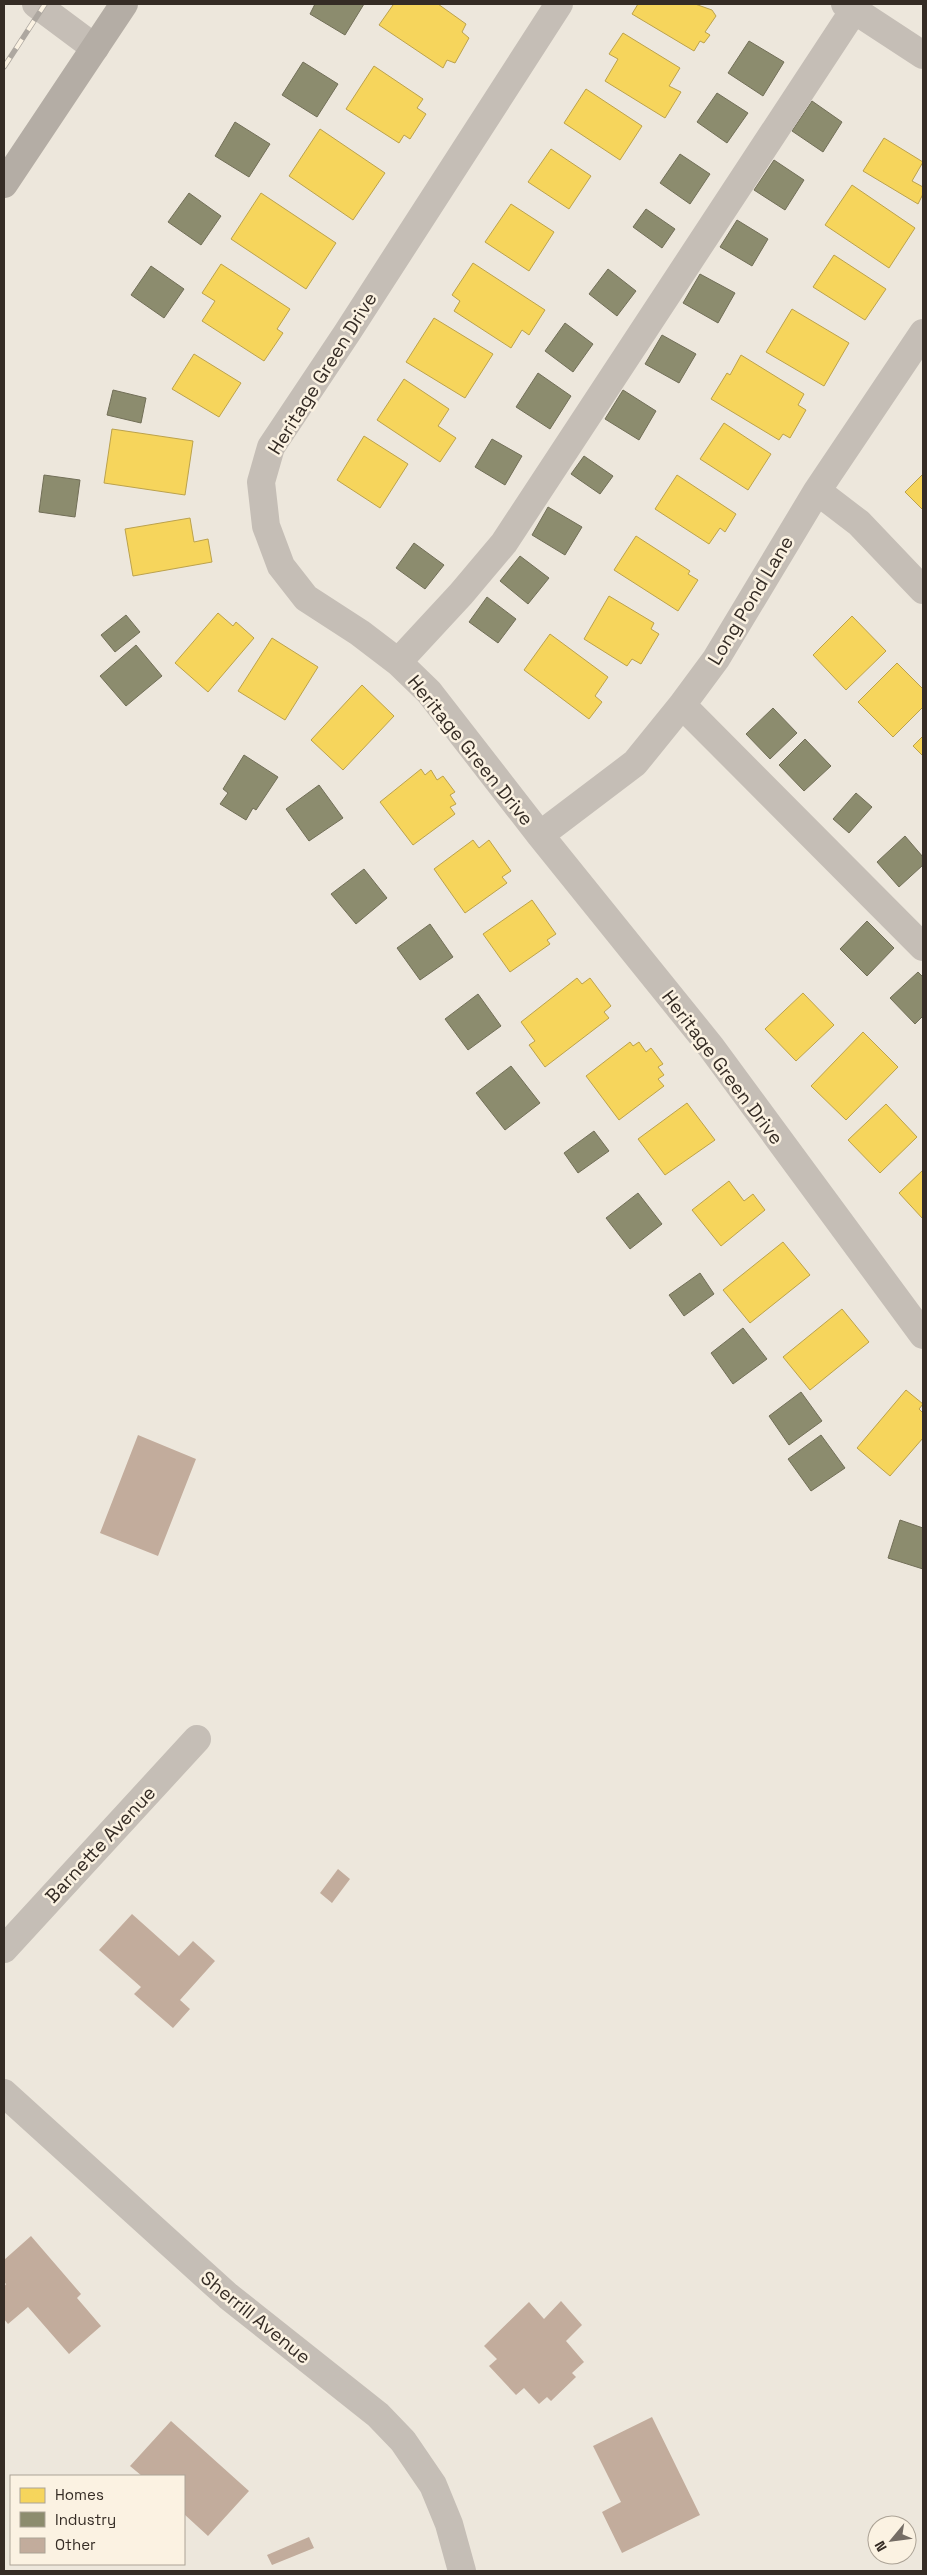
<svg xmlns="http://www.w3.org/2000/svg" width="927" height="2575" font-family="'Space Grotesk',sans-serif">
	<style>
		.homes { fill: #f6d55c; stroke: #bca24c }
		.industry { fill: #8c8c6e; stroke: #726f58 }
		.building { fill: #c2ac9c }
		.lines { fill: none; stroke-linecap: round; stroke-linejoin: round }
		.minor { stroke: #c5beb6; stroke-width: 28 }
		.major { stroke: #b4ada5; stroke-width: 28 }
		.rail-casing { stroke: #ada7a0; stroke-width: 5.5 }
		.rail { stroke: #fbf2e2; stroke-width: 4; stroke-dasharray: 11; stroke-linecap: butt }
		.labels { text-anchor: middle; stroke-width: 5; stroke-linejoin: round; paint-order: stroke }
		.street-label { font-size: 19px; fill: #352c25; stroke: #fbf2e2 }
	</style>
	<rect width="100%" height="100%" fill="#ede7dc"/>
	<path class="homes" d="M390 4H438L466 24 462 32 469 38 455 63 447 60 443 68 379 25 393 5Z
		M638 4H695L712 10 716 16 705 32 710 35 704 43 700 41 694 51 632 14Z
		M623 33 680 68 669 86 681 92 665 118 605 81 618 59 609 54Z
		M374 66 423 99 417 108 426 114 410 139 404 135 399 143 346 109Z
		M586 89 642 126 620 160 564 123Z
		M320 129 385 173 353 220 289 176Z
		M884 138 923 162 912 181 923 187V194L918 204 863 171Z
		M551 149 591 176 569 209 528 182Z
		M852 185 915 228 889 268 825 225Z
		M261 193 336 243 306 289 231 239Z
		M511 204 554 232 529 271 485 242Z
		M834 255 886 289 865 320 813 287Z
		M473 263 545 310 529 335 522 330 511 348 454 311 460 301 452 295Z
		M221 264 290 309 277 329 283 333 264 361 202 321 215 301 202 293Z
		M792 309 849 343 824 386 766 352Z
		M434 318 493 354 465 398 406 362Z
		M194 354 241 383 219 417 172 389Z
		M741 355 804 394 798 405 806 410 790 438 783 434 779 440 711 399 727 373 730 375Z
		M404 379 449 409 438 426 456 438 440 462 377 420Z
		M724 423 771 454 748 490 700 459Z
		M112 429 193 441 185 495 104 483Z
		M364 436 408 464 380 508 337 480Z
		M923 474V510L905 492Z
		M677 475 736 514 725 532 720 528 709 544 655 509Z
		M190 518 194 542 208 539 212 562 133 576 125 529Z
		M636 536 690 571 688 574 698 580 678 611 614 570Z
		M609 596 654 623 651 629 659 634 641 664 632 659 627 666 584 639Z
		M218 613 233 626 236 622 254 638 208 692 175 663Z
		M852 616 886 651 846 690 813 655Z
		M550 634 608 677 595 696 602 702 589 719 524 670Z
		M272 638 318 667 285 720 238 691Z
		M897 663 923 689V707L893 737 858 702Z
		M362 685 394 716 343 770 311 740Z
		M923 736V756L913 746Z
		M421 769 425 775 431 770 437 780 443 776 455 792 450 795 456 804 450 807 455 814 413 845 380 802Z
		M473 840 479 848 489 840 511 871 502 877 507 883 465 913 434 869Z
		M532 900 556 934 547 940 550 944 510 972 483 934Z
		M577 978 582 984 590 978 611 1006 604 1012 609 1018 545 1067 529 1045 535 1041 521 1022Z
		M803 993 834 1025 796 1061 765 1029Z
		M863 1032 898 1067 846 1120 811 1086Z
		M630 1042 633 1046 639 1042 646 1052 651 1048 663 1064 658 1067 664 1075 658 1079 664 1086 619 1120 586 1076Z
		M687 1103 715 1140 665 1175 638 1139Z
		M886 1104 917 1137 880 1173 848 1140Z
		M923 1170V1219L899 1193Z
		M729 1181 744 1201 753 1194 765 1210 721 1246 692 1210Z
		M783 1242 810 1275 750 1323 723 1290Z
		M842 1309 869 1342 810 1390 783 1357Z
		M906 1390 923 1404 919 1409 923 1413V1438L890 1476 857 1448Z"/>
	<path class="industry" d="M315 4H364L345 35 310 14Z
		M749 41 784 62 763 96 728 73Z
		M303 62 338 84 317 117 282 95Z
		M717 93 748 113 727 143 697 122Z
		M812 101 842 122 823 152 792 131Z
		M235 122 270 144 249 177 215 156Z
		M680 154 710 174 690 204 660 183Z
		M774 160 804 180 785 210 754 190Z
		M189 193 221 216 201 245 168 222Z
		M646 209 675 229 662 248 633 227Z
		M737 220 768 239 752 266 720 247Z
		M151 266 184 289 164 318 131 295Z
		M608 269 636 291 617 316 589 294Z
		M700 274 735 293 718 323 683 303Z
		M565 323 593 344 573 372 545 351Z
		M662 335 696 354 679 383 645 364Z
		M538 373 571 396 550 429 516 407Z
		M113 390 146 398 141 423 107 415Z
		M623 390 656 411 639 440 605 419Z
		M492 439 522 456 505 485 475 467Z
		M584 456 613 476 600 494 571 474Z
		M44 475 80 480 75 517 39 512Z
		M548 507 582 527 565 555 532 535Z
		M414 543 444 565 425 589 396 568Z
		M520 556 549 578 528 604 500 581Z
		M487 597 516 619 498 643 469 622Z
		M126 615 140 632 115 652 101 635Z
		M136 645 162 676 126 706 100 676Z
		M773 708 797 733 770 759 746 734Z
		M805 739 831 766 804 791 779 765Z
		M244 755 278 777 256 810 253 808 246 820 220 804 228 793 223 789Z
		M319 785 343 818 309 841 286 809Z
		M856 793 872 807 849 833 833 819Z
		M905 836 923 857V865L899 887 877 862Z
		M364 869 387 898 356 924 331 894Z
		M867 921 894 948 867 976 840 949Z
		M430 924 453 957 420 980 397 948Z
		M918 972 923 977V1016L915 1024 890 998Z
		M478 994 501 1026 468 1050 445 1019Z
		M511 1066 540 1103 505 1130 476 1093Z
		M594 1131 609 1151 578 1173 564 1153Z
		M638 1193 662 1224 630 1249 606 1218Z
		M700 1273 714 1294 684 1316 669 1295Z
		M743 1328 767 1359 733 1384 711 1353Z
		M801 1392 822 1421 789 1445 769 1416Z
		M821 1435 845 1468 811 1491 788 1459Z
		M900 1520 923 1528V1569L888 1558Z"/>
	<path class="building" d="M138 1435 196 1459 158 1556 100 1533Z
		M338 1869 350 1879 332 1903 320 1893Z
		M132 1914 179 1956 193 1941 215 1961 180 2000 190 2009 173 2028 134 1994 141 1987 99 1950Z
		M31 2236 81 2294 77 2298 101 2326 69 2354 28 2307 8 2324 4 2319V2287L6 2284 4 2282V2260Z
		M561 2301 582 2325 566 2341 584 2362 572 2373 576 2377 551 2401 547 2397 539 2404 524 2388 516 2395 489 2366 497 2359 484 2346 529 2302 544 2319Z
		M652 2417 700 2515 622 2553 602 2512 621 2502 593 2446Z
		M171 2421 249 2491 208 2536 184 2514V2476H142L130 2466Z
		M309 2537 314 2548 272 2565 267 2555Z"/>
	<g class="lines">
		<path class="minor" d="M36 4 95 48
			M559 4 347 333 271 447 261 482 266 526 281 566 306 598 360 633 398 662 429 692 540 835 711 1047 923 1335
			M845 4 923 55
			M817 491 859 523 923 590
			M398 662 461 594 504 543 858 4
			M682 705 923 947
			M540 835 635 763 682 705 716 659 817 491 923 333
			M4 1949 197 1739
			M4 2093 228 2296 378 2415 403 2441 433 2485 449 2524 462 2571"/>
		<path class="major" d="M4 184 124 4"/>
		<defs>
			<path id="rail" d="M4 67 45 4"/>
		</defs>
		<use href="#rail" class="rail-casing"/>
		<use href="#rail" class="rail"/>
	</g>
	<g class="labels">
		<g class="street-label">
			<text transform="translate(322 373) rotate(-58)" y="7">Heritage Green Drive</text>
			<text transform="translate(750 600) rotate(-59)" y="7">Long Pond Lane</text>
			<text transform="translate(471 750) rotate(51)" y="7">Heritage Green Drive</text>
			<text transform="translate(723 1067) rotate(53)" y="7">Heritage Green Drive</text>
			<text transform="translate(100 1844) rotate(-47)" y="7">Barnette Avenue</text>
			<text transform="translate(256 2317) rotate(39)" y="7">Sherrill Avenue</text>
		</g>
	</g>
	<rect width="927" height="2575" fill="none" stroke="#352c25" stroke-width="10"/>
	<rect x="10" y="2475" width="175" height="90" fill="#fbf2e2" stroke="#aca396"/>
	<rect x="20" y="2488" width="25" height="15" fill="#f6d55c" stroke="#aca396"/>
	<text x="55" y="2500" font-size="15" fill="#352c25">Homes</text>
	<rect x="20" y="2512" width="25" height="15" fill="#8c8c6e" stroke="#aca396"/>
	<text x="55" y="2525" font-size="15" fill="#352c25">Industry</text>
	<rect x="20" y="2538" width="25" height="15" fill="#c2ac9c" stroke="#aca396"/>
	<text x="55" y="2550" font-size="15" fill="#352c25">Other</text>
	<g transform="translate(892 2540) rotate(241)"><circle r="24" fill="#fbf2e2" stroke="#aca396"/>
	<path d="M0-4L9 19L0 12L-9 19Z" fill="#756d65"/>
	<text y="-8" font-size="14" font-weight="bold" text-anchor="middle" fill="#352c25">N</text>
	</g>
</svg>
